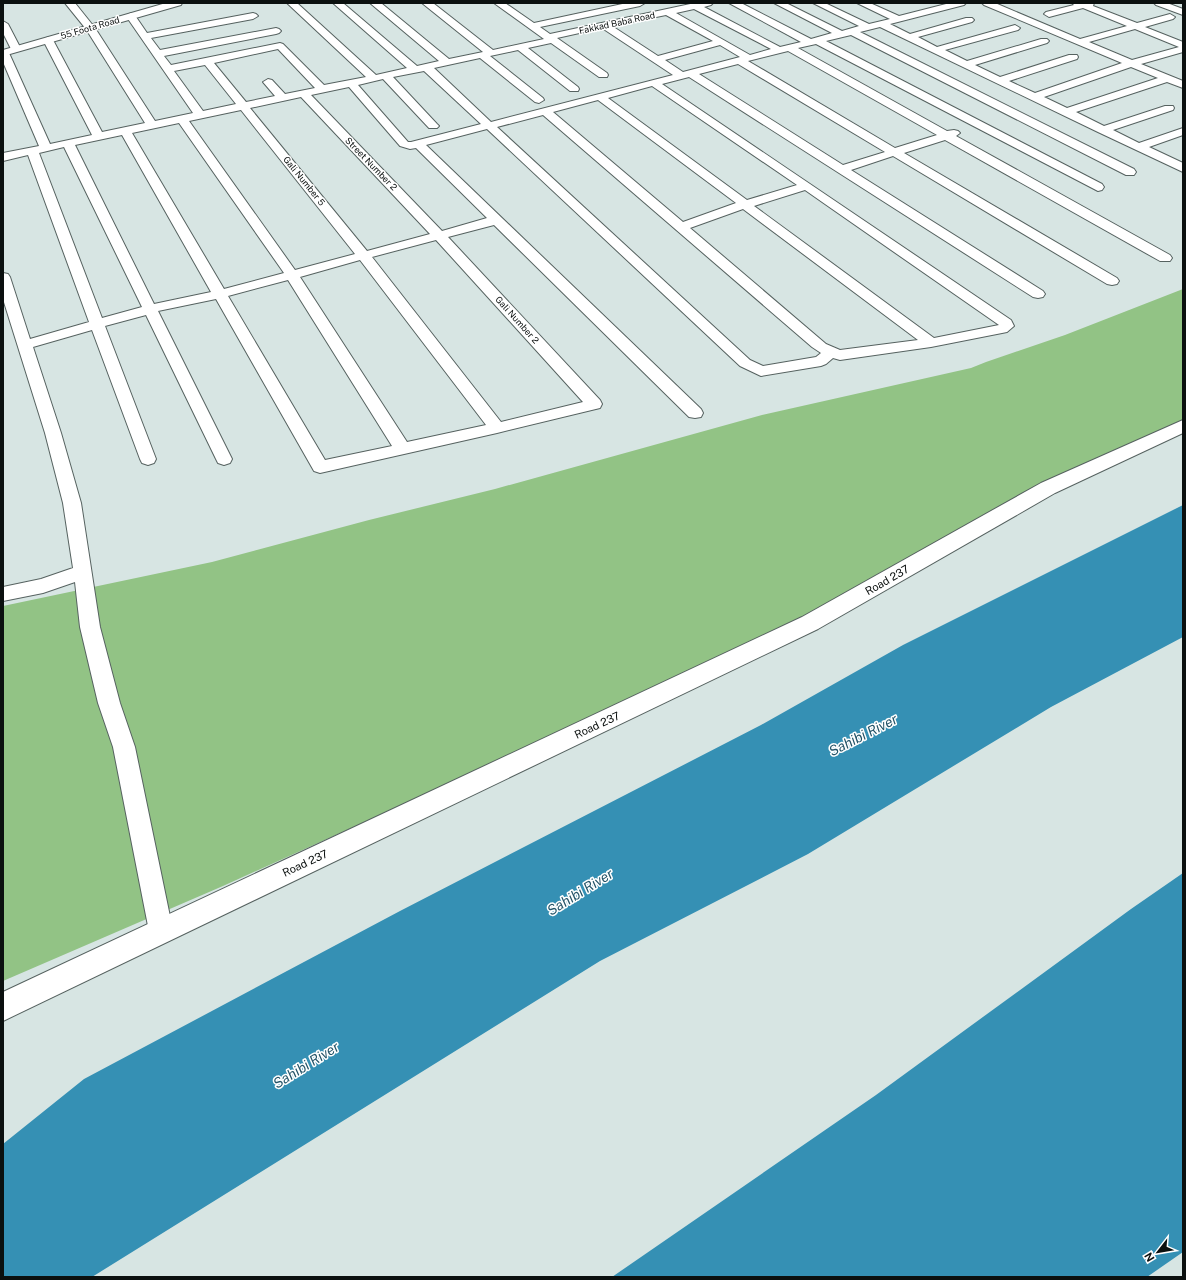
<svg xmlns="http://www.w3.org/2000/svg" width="1186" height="1280" font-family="'Public Sans',sans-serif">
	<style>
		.green { fill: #92c385 }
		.water { fill: #3590b4 }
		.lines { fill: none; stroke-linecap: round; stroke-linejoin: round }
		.street-casing { stroke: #566260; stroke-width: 2 }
		.secondary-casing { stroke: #566260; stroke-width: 2 }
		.street { fill: #fff; fill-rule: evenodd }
		.secondary { fill: #fff; fill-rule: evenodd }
		.labels { text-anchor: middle; stroke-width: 3; stroke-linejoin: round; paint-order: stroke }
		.far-street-label { font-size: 9px; fill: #0b100f; stroke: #fff }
		.street-label { font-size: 11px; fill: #0b100f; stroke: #fff }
		.near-water-label { font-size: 14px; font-style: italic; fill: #245468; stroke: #fff }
	</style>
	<rect width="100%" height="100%" fill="#d7e5e3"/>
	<path class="green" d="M1183 289V421L827 609 625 704 223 886 3 981V606L212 562 369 520 495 489 762 415 971 368 986 362 1065 335Z"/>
	<path class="water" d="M1183 505V637L1051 707 808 854 600 961 92 1277H3V1144L84 1079 400 911 761 725 903 645Z
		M1183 873V1252L1147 1277H612L876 1095 1131 909Z"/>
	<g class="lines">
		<defs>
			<path id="street" d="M65 3H75L95 28 155 121 193 113 126 16 131 13 134 14 147 33 253 13 256 14 258 16 253 19 151 38 160 50 276 28 279 29 281 31 279 33 276 34 164 56 171 65 280 43 283 44 324 85 366 77 287 3H297L376 75 407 68 333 3H343L417 66 439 61 370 3H381L449 59 483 52 422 3H433L493 50 544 39 494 3H505L534 23 627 3H645L640 6 540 27 550 34 695 3H713L711 5 704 7 780 47 801 42 729 3H741L811 39 832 33 774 3H786L842 31 859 26 813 3H825L869 24 890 19 857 3H870L899 16 950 3H966L964 5 890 24 910 34 966 18H972L974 20 972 22 918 37 937 47 1015 25 1020 28 1018 30 945 50 967 61 1041 39H1047L1049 41 1047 43 975 65 1000 77 1069 55H1077L1078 57 1077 59 1009 81 1035 93 1122 63 984 5 982 3H995L1080 39 1127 26 1083 8 1049 17 1044 14 1046 12 1074 5 1072 3H1094L1093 6 1137 23 1170 14 1175 17 1173 19 1145 27 1183 42V52L1141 64 1183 81V88L1167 82 1076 112 1104 126 1165 106H1173L1174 108 1173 110 1113 130 1139 143 1183 128V135L1149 147 1183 163V172L1098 132 880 27 860 32 1134 169 1136 172 1134 175H1126L851 35 826 41 1102 184 1104 187 1102 190 1098 191 816 44 798 48 947 131 954 130 958 131 960 133 956 136 1170 255 1172 258 1170 261H1160L945 140 904 153 1117 278 1119 281 1117 284 1112 285 1107 284 893 156 851 170 1043 291 1045 294 1043 297 1038 298 1033 297 689 77 662 84 1011 320 1014 326 1007 332 1002 333 931 347 840 360 833 358 826 364 821 366 761 376 740 366 487 129 426 145 701 409 703 413 701 417 695 418 689 417 494 225 448 237 600 400 602 404 600 408 497 433 320 473 314 471 216 299 158 311 232 459 230 463 224 465 218 463 216 459 146 315 105 326 156 459 154 463 148 465 142 463 140 459 92 330 33 347 61 433 81 503 100 627 120 703 135 747 173 931 170 940 161 943 152 940 149 931 113 747 98 703 80 627 75 582 43 593 3 601V587L41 579 73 568 63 503 45 433 3 299V273L8 274 10 277 30 339 89 322 28 155 3 161V153L39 146 3 62V50L8 51 9 53 50 144 92 135 43 40 48 37 53 40 102 132 145 123 86 29ZM694 9 771 49 750 55 676 13ZM666 15 713 41 658 56 612 26ZM602 28 673 75 491 122 434 68 480 58 535 102 539 103 544 100 543 98 490 56 518 50 570 91H578L579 89 578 87 528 48 551 43 599 77H607L608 75 607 73 557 38ZM1135 29 1179 47 1132 60 1089 42ZM720 45 740 57 683 72 665 60ZM278 49 315 88 285 94 272 80 268 79 263 82 275 96 246 102 214 63ZM788 51 937 135 895 148 748 61ZM738 64 885 152 843 165 699 74ZM205 65 236 104 203 111 174 71ZM1131 67 1158 78 1067 108 1044 97ZM424 71 481 124 411 142H408L358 85 383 79 429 128H437L439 126 437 124 393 77ZM652 86 797 185 747 200 608 98ZM349 87 400 146 410 149 416 148 487 218 442 231 311 95ZM301 97 430 234 367 251 250 108ZM598 100 736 203 683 222 553 112ZM241 110 355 254 295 270 189 121ZM543 115 812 347 821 353 816 357 763 366 750 360 497 127ZM179 123 284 273 224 289 132 133ZM122 135 211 292 154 304 75 145ZM64 147 142 307 102 318 39 153ZM805 190 825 204 999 325 934 338 754 206ZM743 209 918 340 840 350 826 344 690 228ZM436 240 583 402 501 422 372 257ZM360 260 486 425 407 442 300 277ZM288 280 392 446 325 460 228 296Z
				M1154 3H1167L1183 9V15L1156 5Z
				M3 21 8 24 21 49 19 51H13L11 49 3 33Z"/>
			<path id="secondary" d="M166 3H182L181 5 3 56V50Z
				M1183 420V433L1055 493 818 629 3 1021V992L802 617 1041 483Z"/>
		</defs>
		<use href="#street" class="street-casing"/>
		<use href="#secondary" class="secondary-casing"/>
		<use href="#street" class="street"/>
		<use href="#secondary" class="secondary"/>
	</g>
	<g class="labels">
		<g class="far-street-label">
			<text transform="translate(617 23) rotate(-12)" y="3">Fakkad Baba Road</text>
			<text transform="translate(90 28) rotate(-16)" y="3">55 Foota Road</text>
			<text transform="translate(371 164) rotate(46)" y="3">Street Number 2</text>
			<text transform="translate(304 181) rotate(51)" y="3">Gali Number 5</text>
			<text transform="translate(517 320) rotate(48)" y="3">Gali Number 2</text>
		</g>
		<g class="street-label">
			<text transform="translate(887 580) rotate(-30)" y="4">Road 237</text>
			<text transform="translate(597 725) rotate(-25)" y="4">Road 237</text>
			<text transform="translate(305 863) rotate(-25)" y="4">Road 237</text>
		</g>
		<g class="near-water-label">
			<text transform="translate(863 735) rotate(-27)" y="5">Sahibi River</text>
			<text transform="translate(580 892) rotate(-32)" y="5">Sahibi River</text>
			<text transform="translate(306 1065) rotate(-32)" y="5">Sahibi River</text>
		</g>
	</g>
	<rect width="1186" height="1280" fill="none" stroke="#0b100f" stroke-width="8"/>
	<g transform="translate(1158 1252) rotate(239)" stroke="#ffffff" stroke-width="3" paint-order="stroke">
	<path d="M0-3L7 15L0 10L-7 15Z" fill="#0b100f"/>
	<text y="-6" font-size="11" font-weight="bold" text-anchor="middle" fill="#0b100f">N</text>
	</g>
</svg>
